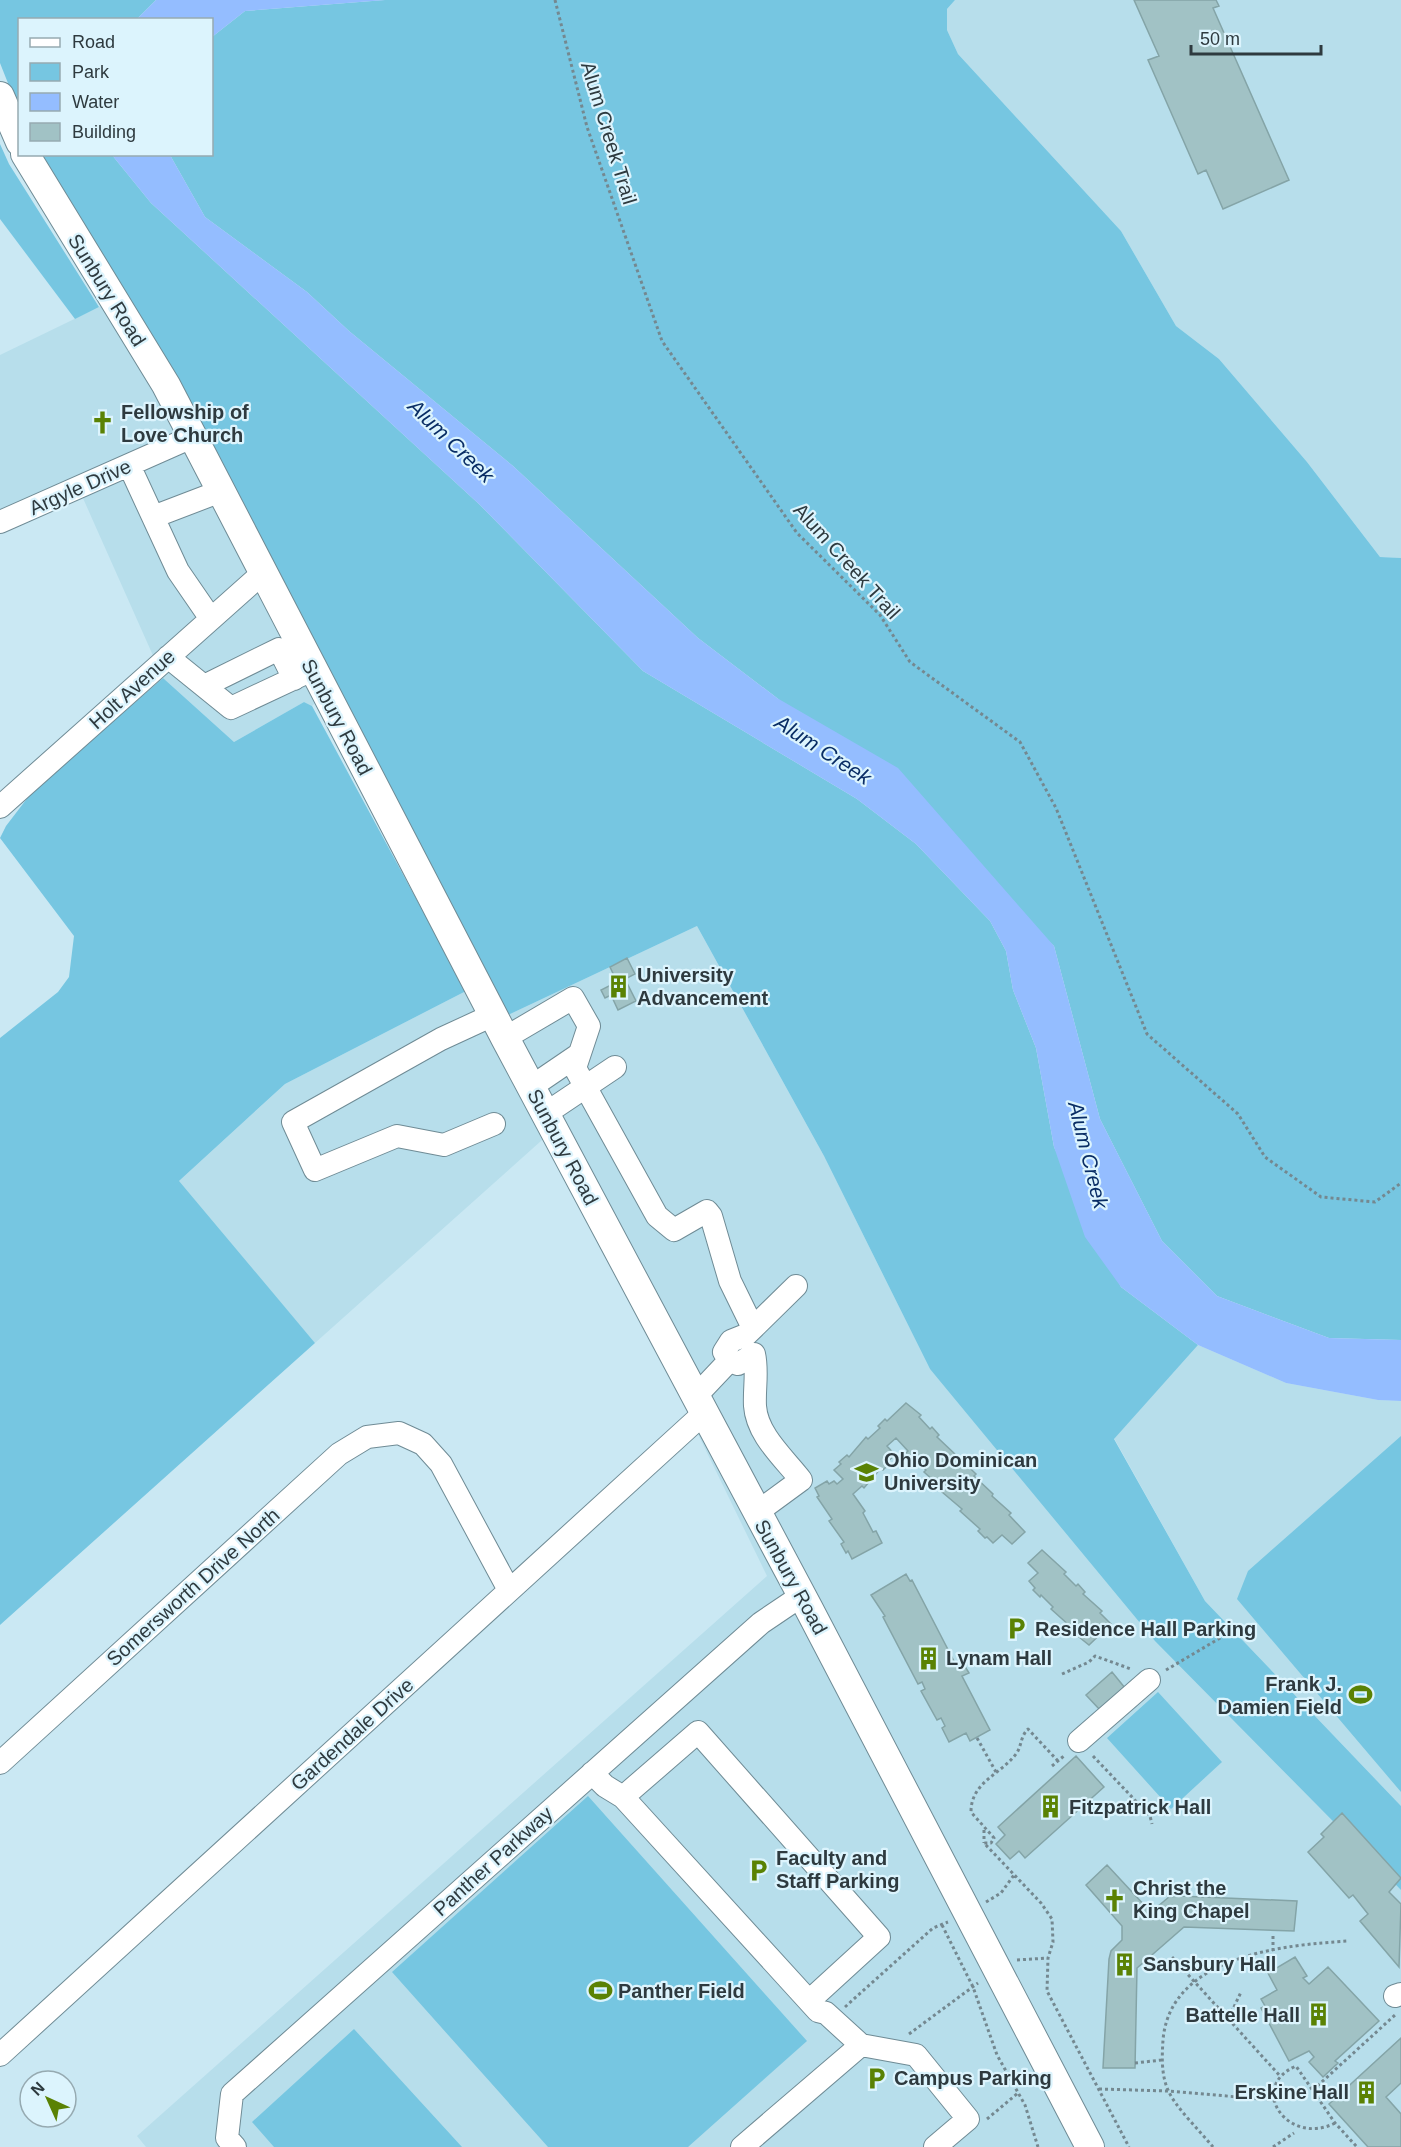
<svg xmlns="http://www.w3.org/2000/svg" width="1401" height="2147" font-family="Helvetica,sans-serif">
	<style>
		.built { fill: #b7deeb }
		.green { fill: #76c6e1 }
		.water { fill: #94bdff }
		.building { fill: #a1c2c5; stroke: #84a4a7; stroke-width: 1.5 }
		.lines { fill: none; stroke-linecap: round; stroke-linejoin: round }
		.minor-casing { stroke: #6f8b95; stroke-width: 24 }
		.major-casing { stroke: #6f8b95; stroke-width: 30 }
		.path { stroke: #748890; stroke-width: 3; stroke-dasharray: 3 3; stroke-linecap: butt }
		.minor { stroke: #fff; stroke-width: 22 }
		.major { stroke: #fff; stroke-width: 28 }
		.labels { text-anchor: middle; stroke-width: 4.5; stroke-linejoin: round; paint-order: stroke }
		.street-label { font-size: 20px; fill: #2e3a3f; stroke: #dcf4fd }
		.poi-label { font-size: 20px; font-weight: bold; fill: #2e3a3f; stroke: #dcf4fd; text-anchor: start }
		.water-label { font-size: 21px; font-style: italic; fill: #092d65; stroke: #dcf4fd }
	</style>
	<rect width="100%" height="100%" fill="#cae8f3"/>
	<path class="built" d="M955 0H1401V558L1380 557 1307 462 1219 359 1176 326 1121 231 958 54 947 30V9Z
		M126 294 336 684 312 706 304 702 234 742 163 678 78 487 0 519V355Z
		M697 926 824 1156 930 1369 1336 1823 1401 1890V2147H146L137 2136 767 1576 551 1132 315 1343 178 1182 285 1084 466 991 506 1016Z
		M1198 1345 1286 1383 1378 1400 1401 1401V1806L1205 1601 1114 1438Z"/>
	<path class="green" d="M0 0H156L137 19 20 20 19 111 0 63Z
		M385 0H955L947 9V30L958 54 1121 231 1176 326 1219 359 1307 462 1380 557 1401 558V1340L1329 1338 1217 1296 1162 1241 1100 1119 1054 946 777 698 698 638 513 466 349 331 307 292 205 217 170 155 212 154V37L245 11Z
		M0 144 9 164 99 307 75 319 0 219Z
		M41 155H112L151 203 480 505 643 671 857 799 916 844 990 921 1006 951 1013 990 1036 1048 1054 1147 1121 1287 1198 1345 1114 1439 1205 1601 1401 1806V1890L1155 1641 930 1369 824 1156 697 926 506 1016Z
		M163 678 234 742 304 702 312 706 466 991 285 1084 179 1181 315 1343 0 1625V1038L58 992 69 977 74 936 0 838 6 826 32 792Z
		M1401 1436V1792L1237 1599 1248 1571Z
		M1158 1692 1222 1762 1171 1809 1107 1738Z
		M588 1796 807 2041 688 2147H548L392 1972Z
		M354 2029 462 2147H274L252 2122Z"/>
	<path class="water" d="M156 0H385L245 11 212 37V20L137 19Z
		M112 155H170L205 217 307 292 349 331 513 466 698 638 777 698 898 768 1054 946 1100 1119 1162 1241 1217 1296 1329 1338 1401 1340V1401L1378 1400 1286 1383 1198 1345 1121 1287 1085 1237 1054 1147 1036 1048 1013 990 1006 951 990 921 916 844 857 799 643 671 480 505 151 203Z"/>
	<path class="building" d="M1134 0H1216L1219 6 1213 8 1289 180 1223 209 1206 170 1198 174 1148 60 1159 56Z
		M627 958 635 974 625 979 636 1001 618 1010 611 995 605 998 601 990 617 982 610 967Z
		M906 1403 921 1415 919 1417 930 1429 932 1427 939 1435 937 1437 976 1474 974 1476 993 1494 992 1496 1011 1513 1009 1515 1025 1532 1012 1544 1002 1535 993 1543 987 1537 985 1538 978 1531 980 1529 960 1511 962 1509 942 1492 944 1490 924 1472 926 1470 914 1458 913 1460 906 1453 908 1451 896 1438 887 1446 895 1455 888 1461 890 1463 883 1470 881 1468 864 1488 862 1486 853 1494 865 1511 863 1513 873 1532 876 1531 882 1543 852 1559 848 1551 846 1553 841 1544 844 1542 829 1521 832 1519 817 1497 819 1496 815 1488 827 1481 829 1484 834 1481 837 1484 843 1479 834 1470 841 1464 839 1462 847 1455 849 1457 866 1437 868 1439 880 1428 878 1426 885 1419 887 1421Z
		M1042 1550 1066 1572 1064 1574 1076 1586 1078 1584 1085 1592 1083 1594 1102 1611 1100 1613 1111 1624 1089 1645 1069 1629 1071 1627 1051 1609 1053 1607 1041 1595 1040 1597 1033 1590 1035 1588 1029 1581 1038 1573 1028 1563Z
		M906 1574 910 1581 912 1580 955 1663 961 1660 969 1673 962 1676 990 1730 970 1741 966 1733 949 1742 942 1728 945 1726 941 1718 937 1720 921 1691 925 1689 922 1682 918 1684 883 1617 885 1616 871 1595Z
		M1112 1672 1125 1688 1100 1710 1086 1695Z
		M1076 1756 1104 1787 1025 1858 1019 1851 1010 1859 996 1844 1005 1835 998 1827Z
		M1342 1813 1401 1878 1389 1892 1401 1904 1399 1967 1360 1921 1368 1914 1353 1895 1349 1898 1308 1852 1324 1837 1321 1834Z
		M1107 1865 1146 1907H1157L1169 1897 1179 1896 1297 1901 1294 1931 1184 1927 1137 1968 1135 2068H1103L1109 1959 1111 1951 1122 1940V1926L1086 1885Z
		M1295 1957 1307 1976 1303 1978 1309 1984 1328 1967 1379 2021 1335 2061 1338 2063 1323 2077 1309 2062 1314 2057 1309 2051 1289 2061 1261 2008 1265 2006 1261 1999 1277 1990 1268 1973Z
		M1401 2038V2083L1386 2097 1401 2114V2147H1368L1329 2104Z"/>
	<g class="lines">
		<defs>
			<path id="minor" d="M129 465 178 571 211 619
				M153 517 221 491
				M0 522 192 437
				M168 657 231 708 312 670
				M204 686 279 649 294 679
				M0 807 265 571
				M493 1015 441 1039 293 1122 315 1170 397 1136 444 1145 494 1124
				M505 1038 573 998 589 1026 575 1068 657 1216 674 1230 707 1211 711 1216 730 1281 753 1328
				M531 1087 578 1055
				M545 1114 615 1067
				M729 1361 738 1364 754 1354C758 1371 754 1388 755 1406 757 1435 784 1458 801 1480L756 1513
				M694 1398 729 1361 724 1352 731 1341 746 1335 796 1286
				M1079 1741 1149 1680
				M0 1763 339 1454 367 1437 399 1433 423 1444 441 1464 509 1590
				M592 1773 605 1786 623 1797 818 2011 826 2013 861 2045
				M623 1797 698 1732 879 1937 809 2001
				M1395 1996 1401 1994
				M0 2055 703 1414
				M235 2147 227 2138 232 2094 761 1623 801 1596
				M742 2147 861 2045 916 2055 968 2119 935 2147"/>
			<path id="major" d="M0 96 20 142
				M25 154 166 385 505 1038 809 1609 1090 2147"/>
		</defs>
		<use href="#minor" class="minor-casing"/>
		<use href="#major" class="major-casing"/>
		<path class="path" d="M555 0 587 127 662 341 797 533 880 615 910 662 1020 742 1056 808 1147 1034 1238 1114 1265 1157 1321 1197 1375 1202 1401 1183
			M1166 1670 1237 1628
			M1062 1674 1089 1662 1095 1656 1131 1669
			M977 1738 996 1772
			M1093 1756 1150 1816 1152 1824
			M1058 1761 1028 1729C1020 1737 1022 1746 1016 1754 1000 1775 971 1782 971 1812L994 1838 991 1843H984L1041 1903 1052 1919 1053 1942 1048 1958 1047 1991 1129 2147
			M1052 1766 1065 1755
			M984 1830V1843
			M986 1902 1001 1893 1014 1875
			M942 1925 973 1987 997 2055 1025 2105 1038 2147
			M1273 1951V1934
			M1172 1957 1281 2077
			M1017 1960 1048 1958
			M845 2007 933 1928 948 1922
			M1226 2016 1233 2009 1241 1992
			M909 2034 978 1983
			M1135 2063 1162 2060
			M1099 2089 1168 2091 1273 2100
			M1313 2090 1395 2015
			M987 2119 1018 2093
			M1335 2123C1289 2147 1246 2088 1296 2066L1335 2123 1357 2147
			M1213 2147C1201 2132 1175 2107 1168 2090 1161 2074 1162 2056 1163 2040 1170 1956 1283 1945 1348 1941
			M1273 2147 1294 2133"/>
		<use href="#minor" class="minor"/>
		<use href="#major" class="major"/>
	</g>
	<defs>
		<symbol id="church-bare" viewBox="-9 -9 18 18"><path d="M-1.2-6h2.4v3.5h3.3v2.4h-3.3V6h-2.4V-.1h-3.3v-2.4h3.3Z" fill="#5a8204" stroke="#dcf4fd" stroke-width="2.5" paint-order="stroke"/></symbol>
		<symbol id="building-bare" viewBox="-9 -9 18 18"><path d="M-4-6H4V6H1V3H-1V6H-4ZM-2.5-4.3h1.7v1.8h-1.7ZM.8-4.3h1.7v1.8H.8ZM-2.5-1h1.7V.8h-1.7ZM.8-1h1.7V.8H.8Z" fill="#5a8204" stroke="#dcf4fd" stroke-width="2.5" paint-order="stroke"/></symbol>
		<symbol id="university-bare" viewBox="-9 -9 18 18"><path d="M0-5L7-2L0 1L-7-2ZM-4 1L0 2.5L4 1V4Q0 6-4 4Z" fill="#5a8204" stroke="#dcf4fd" stroke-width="2.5" paint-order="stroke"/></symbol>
		<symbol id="parking-bare" viewBox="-9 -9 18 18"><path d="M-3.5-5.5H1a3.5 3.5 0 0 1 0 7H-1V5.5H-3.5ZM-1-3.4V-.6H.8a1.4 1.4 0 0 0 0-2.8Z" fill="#5a8204" stroke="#dcf4fd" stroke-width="2.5" paint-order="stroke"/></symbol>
		<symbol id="stadium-bare" viewBox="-9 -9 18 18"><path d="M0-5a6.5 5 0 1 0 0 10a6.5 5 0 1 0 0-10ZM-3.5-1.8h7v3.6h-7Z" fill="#5a8204" stroke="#dcf4fd" stroke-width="2.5" paint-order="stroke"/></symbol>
	</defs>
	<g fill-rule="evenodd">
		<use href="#church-bare" x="86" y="406" width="33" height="33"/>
		<use href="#building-bare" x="602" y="970" width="33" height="33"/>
		<use href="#university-bare" x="850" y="1456" width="33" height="33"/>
		<use href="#parking-bare" x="1000" y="1612" width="33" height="33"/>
		<use href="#building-bare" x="912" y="1642" width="33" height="33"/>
		<use href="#stadium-bare" x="1344" y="1678" width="33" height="33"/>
		<use href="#building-bare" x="1034" y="1790" width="33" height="33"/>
		<use href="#parking-bare" x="742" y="1854" width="33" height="33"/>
		<use href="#church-bare" x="1098" y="1884" width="33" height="33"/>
		<use href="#building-bare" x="1108" y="1948" width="33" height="33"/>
		<use href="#stadium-bare" x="584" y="1974" width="33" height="33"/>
		<use href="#building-bare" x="1302" y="1998" width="33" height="33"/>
		<use href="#parking-bare" x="860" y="2062" width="33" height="33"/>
		<use href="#building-bare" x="1350" y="2076" width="33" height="33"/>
	</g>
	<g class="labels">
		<g class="street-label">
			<text transform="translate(609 133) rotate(73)" y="7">Alum Creek Trail</text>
			<text transform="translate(107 290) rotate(58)" y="7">Sunbury Road</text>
			<text transform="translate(80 487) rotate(-24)" y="7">Argyle Drive</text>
			<text transform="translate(847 561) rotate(48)" y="7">Alum Creek Trail</text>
			<text transform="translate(132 689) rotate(-42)" y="7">Holt Avenue</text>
			<text transform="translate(337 717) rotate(62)" y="7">Sunbury Road</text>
			<text transform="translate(563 1147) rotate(62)" y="7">Sunbury Road</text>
			<text transform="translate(791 1577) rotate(61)" y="7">Sunbury Road</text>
			<text transform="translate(193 1587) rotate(-42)" y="7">Somersworth Drive North</text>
			<text transform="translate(352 1734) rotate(-42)" y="7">Gardendale Drive</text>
			<text transform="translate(493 1861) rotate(-42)" y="7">Panther Parkway</text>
		</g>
		<g class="poi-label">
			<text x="121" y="419">Fellowship of<tspan x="121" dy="23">Love Church</tspan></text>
			<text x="637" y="982">University<tspan x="637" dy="23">Advancement</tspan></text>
			<text x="884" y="1467">Ohio Dominican<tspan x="884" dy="23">University</tspan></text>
			<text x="1035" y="1636">Residence Hall Parking</text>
			<text x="946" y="1665">Lynam Hall</text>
			<text x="1342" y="1691" text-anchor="end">Frank J.<tspan x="1342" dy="23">Damien Field</tspan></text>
			<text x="1069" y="1814">Fitzpatrick Hall</text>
			<text x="776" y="1865">Faculty and<tspan x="776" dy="23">Staff Parking</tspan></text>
			<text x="1133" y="1895">Christ the<tspan x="1133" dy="23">King Chapel</tspan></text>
			<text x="1143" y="1971">Sansbury Hall</text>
			<text x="618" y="1998">Panther Field</text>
			<text x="1300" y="2022" text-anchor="end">Battelle Hall</text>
			<text x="894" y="2085">Campus Parking</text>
			<text x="1349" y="2099" text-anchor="end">Erskine Hall</text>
		</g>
		<g class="water-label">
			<text transform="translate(451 441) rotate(44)" y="7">Alum Creek</text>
			<text transform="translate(823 750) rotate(33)" y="7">Alum Creek</text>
			<text transform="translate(1088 1155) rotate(76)" y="7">Alum Creek</text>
		</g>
	</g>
	<rect x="18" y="18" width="195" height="138" fill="#dcf4fd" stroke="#96aab1" stroke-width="1.5"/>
	<rect x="30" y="38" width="30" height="9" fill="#ffffff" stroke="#96aab1" stroke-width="1.5"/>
	<text x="72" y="48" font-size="18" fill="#2e3a3f">Road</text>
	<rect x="30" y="63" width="30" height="18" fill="#76c6e1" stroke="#96aab1" stroke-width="1.5"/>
	<text x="72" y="78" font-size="18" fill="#2e3a3f">Park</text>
	<rect x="30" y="93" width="30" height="18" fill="#94bdff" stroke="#96aab1" stroke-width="1.5"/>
	<text x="72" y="108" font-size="18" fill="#2e3a3f">Water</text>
	<rect x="30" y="123" width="30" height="18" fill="#a1c2c5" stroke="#96aab1" stroke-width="1.5"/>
	<text x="72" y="138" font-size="18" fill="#2e3a3f">Building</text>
	<g transform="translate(48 2099) rotate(315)"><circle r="28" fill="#dcf4fd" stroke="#96aab1" stroke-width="1.5"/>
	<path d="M0-4.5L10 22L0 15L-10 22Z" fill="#5a8204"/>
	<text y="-9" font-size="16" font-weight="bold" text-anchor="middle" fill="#2e3a3f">N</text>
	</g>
	<path d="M1191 45v9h130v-9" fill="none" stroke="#2e3a3f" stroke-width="3"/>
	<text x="1200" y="45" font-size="18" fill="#2e3a3f" stroke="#dcf4fd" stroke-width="4.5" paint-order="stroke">50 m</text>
</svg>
